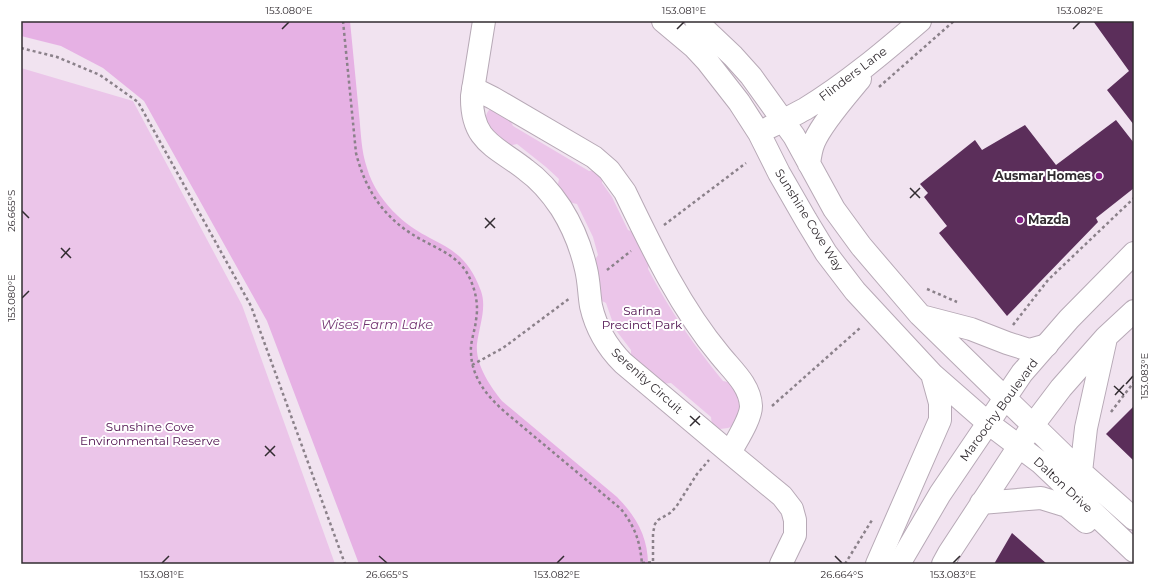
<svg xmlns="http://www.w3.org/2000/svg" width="1155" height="585" font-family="Montserrat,sans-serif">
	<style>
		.green { fill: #ebc5e9 }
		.water { fill: #e6b1e4 }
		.building { fill: #5b2e5a }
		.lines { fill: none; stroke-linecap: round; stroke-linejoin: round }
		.minor-casing { stroke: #b7a9b6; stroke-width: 24 }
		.major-casing { stroke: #b7a9b6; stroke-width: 24 }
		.path { stroke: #8b818a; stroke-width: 2.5; stroke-dasharray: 3 3; stroke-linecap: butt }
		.minor { stroke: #fff; stroke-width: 22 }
		.major { stroke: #fff; stroke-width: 22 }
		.ticks { fill: none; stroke: #322c31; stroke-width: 1.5 }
		.poi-dot { fill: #861f86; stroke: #fff; stroke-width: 1.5 }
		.labels { text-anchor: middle; stroke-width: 4; stroke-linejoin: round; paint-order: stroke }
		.street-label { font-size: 12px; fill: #322c31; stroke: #fff }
		.poi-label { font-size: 12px; font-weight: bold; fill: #322c31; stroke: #fff; text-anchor: end }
		.park-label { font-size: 12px; fill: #4c0d4c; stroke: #fff }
		.water-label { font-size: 13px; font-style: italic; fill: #733572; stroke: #fff }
		.neatline { fill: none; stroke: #322c31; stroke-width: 1.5 }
		.ticks-label { font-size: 10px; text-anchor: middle; fill: #322c31 }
	</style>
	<rect width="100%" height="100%" fill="#f1e3f0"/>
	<path class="green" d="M21 68 133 101 242 305 335 564H21Z
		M489 110C501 110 509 116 513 126L589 171 597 170 602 175V183L612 197 628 230 636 233 650 261 648 269C669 309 694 346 723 381L732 383 739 393 741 409 733 426 728 428 720 429 712 426 711 417 671 383 662 384 631 358V350L615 329 606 303 598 299 594 261 598 255 593 237 577 204 568 202 557 189 559 179 546 167 517 144 508 146C499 138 478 123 489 110Z"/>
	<path class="water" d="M21 21H350C353 52 356 83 359 114 361 132 361 151 367 168 372 186 384 203 398 216 430 247 462 239 481 291 487 308 479 327 477 344 475 364 490 386 502 401L617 497C636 516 648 537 648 564H359L267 321 144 101 103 68 61 46 21 36Z"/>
	<path class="building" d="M1093 21H1134V125L1107 90 1129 71Z
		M1116 120 1134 143V188L1096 218 1098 222 1007 316 939 233 947 226 924 197 928 193 920 184 975 140 982 150 1025 125 1056 165Z
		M1134 406V461L1106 434Z
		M1012 533 1047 564H994Z"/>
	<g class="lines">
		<defs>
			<path id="minor" d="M663 21 694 47 707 61 739 102 759 133 779 173 806 220 826 253 855 291 932 374 988 423
				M696 21 733 56 751 76 794 136 834 209 861 246 920 315 1005 398
				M473 88 493 98 594 157 609 170 625 192C652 248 680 307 720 355 732 370 750 385 751 406 751 419 736 441 730 453L623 363C607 347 596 328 591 306 589 294 589 281 586 269 581 247 573 227 561 208 551 193 540 180 526 170 496 146 471 142 472 96L484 21
				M770 127C782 121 794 115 805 109 846 84 884 52 920 21
				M809 164C810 156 811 149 814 142 822 123 846 96 860 79
				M921 316 971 329 1007 343 1029 350 1047 345
				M730 453 782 496 792 509 795 520V535L781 564
				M877 564 940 420V403L932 374"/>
			<path id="major" d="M1005 398 1081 472 1134 519
				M988 423 1041 463 1134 551
				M1081 472 1086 428 1106 338
				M981 503 1041 498 1067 506 1086 522
				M899 564 940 494 1022 373 1069 319 1134 253
				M943 564 949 553 1033 425 1061 388 1106 337 1134 311"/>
		</defs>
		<use href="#minor" class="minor-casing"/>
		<use href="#major" class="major-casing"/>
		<path class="path" d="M343 21 356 153C366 193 387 222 424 241 440 250 457 256 467 273 475 287 479 304 476 320 475 331 470 342 471 353 472 378 487 396 505 412L621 509C635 527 640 541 642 564
			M21 48 57 57 100 75 138 102 251 306 345 564
			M879 87 954 21
			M664 225 746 163
			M607 270 631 251
			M927 289 957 302
			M1013 325 1048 280 1134 198
			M472 365 503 348 570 298
			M772 406 860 328
			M1111 412 1134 382
			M642 563 653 562V533L655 524 658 520 670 513 676 507 697 474 709 460
			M845 564 872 520"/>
		<use href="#minor" class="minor"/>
		<use href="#major" class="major"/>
	</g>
	<path class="ticks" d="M282 29 289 22M677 29 684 22M1073 29 1080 22M910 188 920 198M910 198 920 188M22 211 29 218M485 218 495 228M485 228 495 218M61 248 71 258M61 258 70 248M22 298 29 291M1126 384 1133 376M1114 386 1124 395M1115 395 1124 385M690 416 700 425M690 426 700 416M265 446 275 456M265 456 275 446M379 556 387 563M835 556 842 563M162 563 169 556M557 563 564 556M953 563 960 556"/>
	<g class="poi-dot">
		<circle cx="1099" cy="176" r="4"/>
		<circle cx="1020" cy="220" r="4"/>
	</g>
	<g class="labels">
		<g class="street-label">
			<text transform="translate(853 74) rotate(-37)" y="4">Flinders Lane</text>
			<text transform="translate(809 220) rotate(58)" y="4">Sunshine Cove Way</text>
			<text transform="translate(647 381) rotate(42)" y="4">Serenity Circuit</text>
			<text transform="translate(999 410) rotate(-54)" y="4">Maroochy Boulevard</text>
			<text transform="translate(1063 485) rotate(43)" y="4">Dalton Drive</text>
		</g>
		<g class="poi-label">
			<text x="1091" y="180">Ausmar Homes</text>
			<text x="1028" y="224" text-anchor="start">Mazda</text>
		</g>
		<g class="park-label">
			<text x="642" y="315">Sarina<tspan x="642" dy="14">Precinct Park</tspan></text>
			<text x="150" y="431">Sunshine Cove<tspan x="150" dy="14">Environmental Reserve</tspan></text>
		</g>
		<g class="water-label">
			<text x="377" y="329">Wises Farm Lake</text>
		</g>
	</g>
	<rect width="1155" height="585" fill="none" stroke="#ffffff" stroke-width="44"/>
	<rect x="22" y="22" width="1111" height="541" class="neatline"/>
	<g class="ticks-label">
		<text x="289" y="14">153.080°E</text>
		<text x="684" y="14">153.081°E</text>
		<text x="1080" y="14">153.082°E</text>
		<text transform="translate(11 211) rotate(-90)" y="4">26.665°S</text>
		<text transform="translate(11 298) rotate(-90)" y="4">153.080°E</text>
		<text transform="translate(1144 376) rotate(-90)" y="4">153.083°E</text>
		<text x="162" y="578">153.081°E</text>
		<text x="387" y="578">26.665°S</text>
		<text x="557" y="578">153.082°E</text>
		<text x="842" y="578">26.664°S</text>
		<text x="953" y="578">153.083°E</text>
	</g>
</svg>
